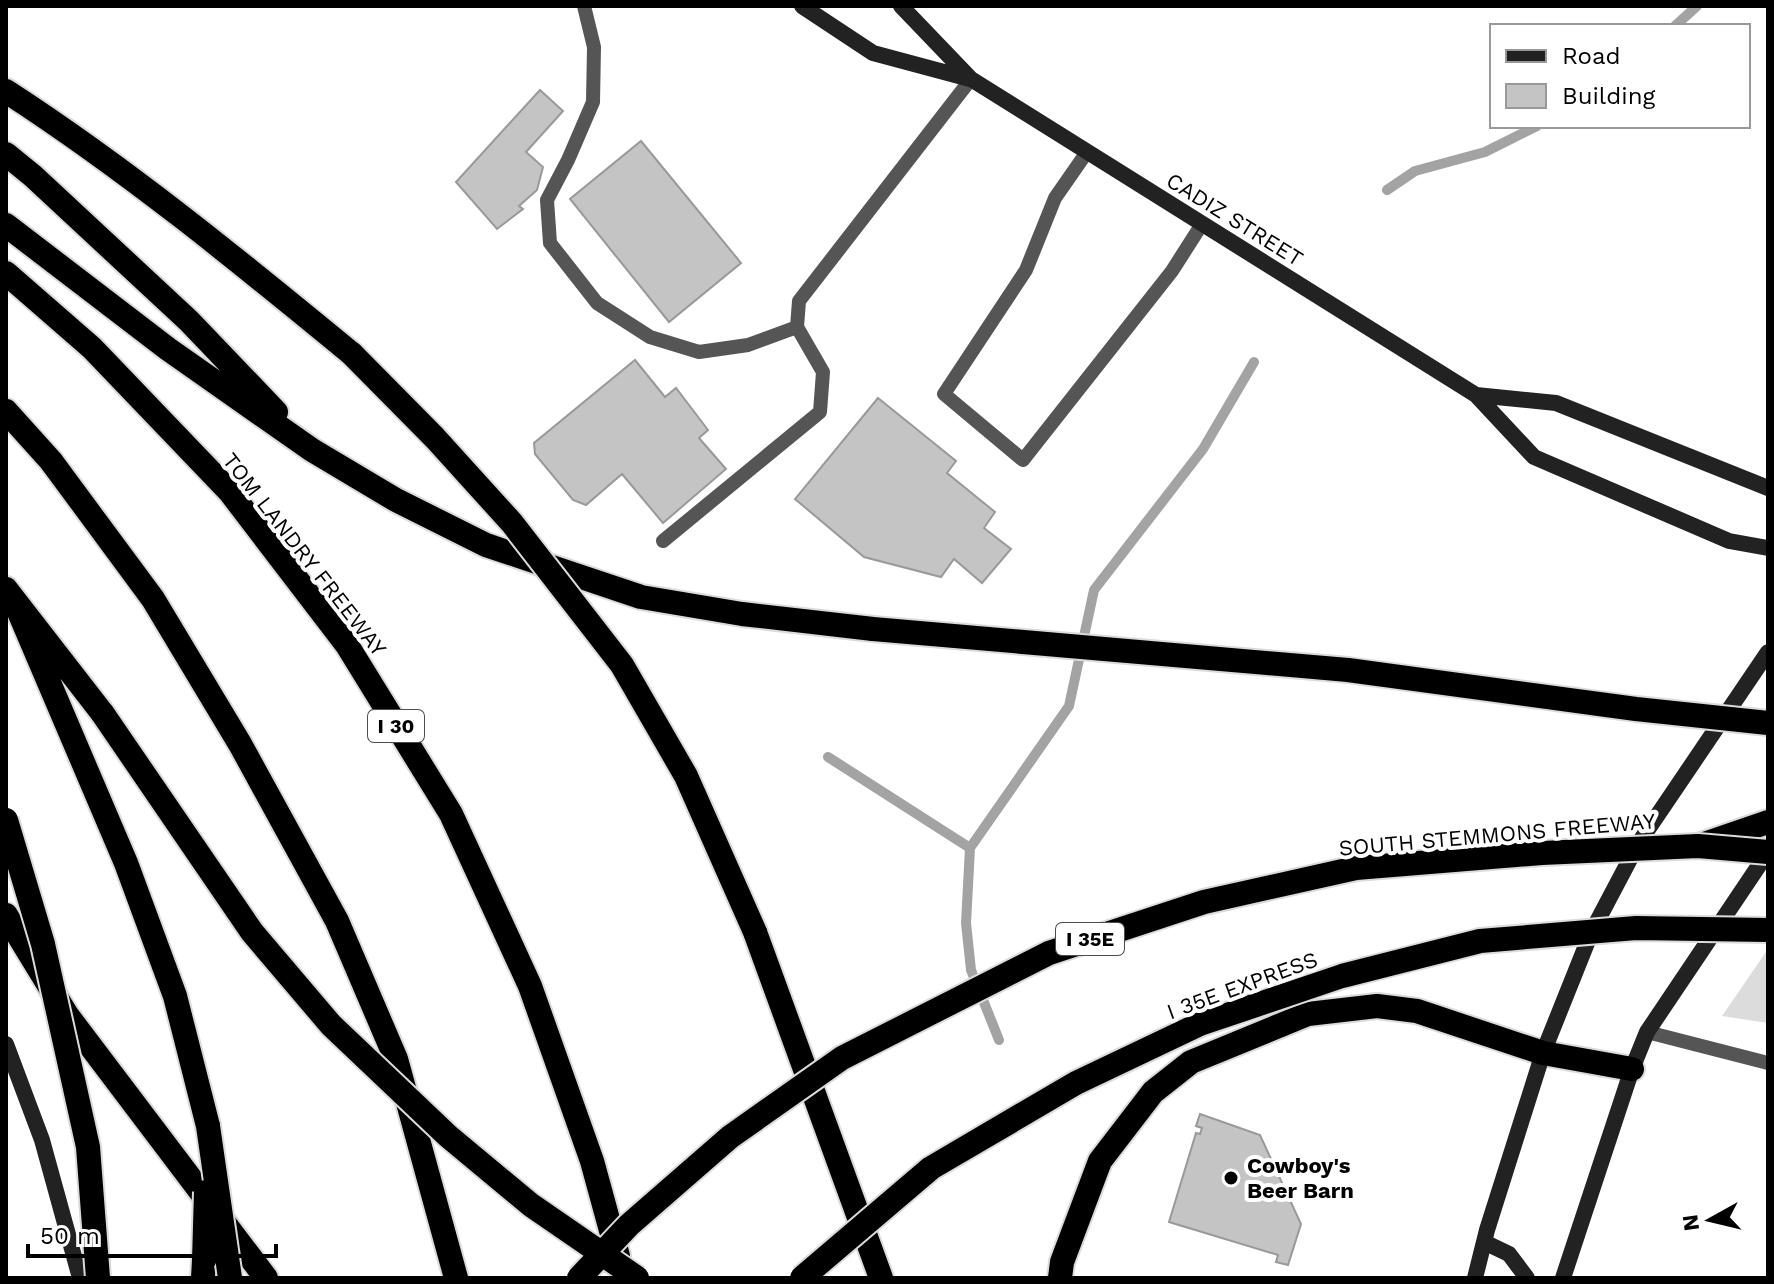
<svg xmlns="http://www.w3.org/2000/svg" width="1774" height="1284" font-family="'Work Sans',sans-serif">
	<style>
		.green { fill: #dcdcdc }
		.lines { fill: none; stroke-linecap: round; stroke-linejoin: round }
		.stream { stroke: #a3a3a3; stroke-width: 10 }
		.building { fill: #c4c4c4; stroke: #999; stroke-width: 2 }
		.motorway-casing { stroke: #dbdbdb; stroke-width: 28 }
		.service { stroke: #555; stroke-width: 14 }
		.secondary { stroke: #222; stroke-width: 16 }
		.motorway { stroke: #000; stroke-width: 24 }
		.motorway-bridge-casing { stroke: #dbdbdb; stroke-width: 28; stroke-linecap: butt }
		.motorway-bridge { stroke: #000; stroke-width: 24 }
		.poi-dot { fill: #000; stroke: #fff; stroke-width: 3 }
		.labels { text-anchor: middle; stroke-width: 8; stroke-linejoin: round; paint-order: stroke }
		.shield { fill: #fff; stroke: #4c4c4c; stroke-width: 2 }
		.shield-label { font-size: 20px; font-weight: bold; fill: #000 }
		.street-label { font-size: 22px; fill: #000; stroke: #fff }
		.poi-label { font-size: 22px; font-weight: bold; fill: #000; stroke: #fff; text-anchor: start }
	</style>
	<rect width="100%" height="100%" fill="#fff"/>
	<path class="green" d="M1768 949V1023L1722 1016Z"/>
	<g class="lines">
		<path class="stream" d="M1675 26 1697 6
			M1387 190 1415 171 1485 152 1537 126
			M828 757 970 848
			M999 1040 971 970 966 923 970 848 1069 706 1094 590 1203 449 1254 362"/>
	</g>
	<path class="building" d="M540 90 563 111 526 152 543 167 537 190 519 206 523 209 497 229 456 182Z
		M641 141 741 263 669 322 570 199Z
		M635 360 665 397 676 388 708 430 699 438 726 469 663 523 622 474 586 505 573 500 535 454 534 443Z
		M878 398 956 461 947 473 995 512 984 528 1011 549 982 583 954 559 941 577 864 557 795 499Z
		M1200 1114 1260 1135 1301 1224 1288 1265 1276 1262 1278 1255 1169 1222 1196 1133 1200 1134 1202 1128 1196 1126Z"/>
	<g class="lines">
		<defs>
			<path id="motorway" d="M6 91C128 170 240 262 352 354
				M6 154 33 176 189 321 276 412
				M6 225 168 349 312 450 396 500 486 545 641 597 742 614 873 629
				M6 273 92 348 230 492 347 645 451 814 530 986 592 1161 618 1256
				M6 411 51 461 153 599 240 744 337 921 396 1059 456 1278
				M6 589 103 714
				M16 605 126 863 175 996 208 1126
				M1698 846 1768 822
				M6 915 67 1015 266 1278
				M755 932 881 1278
				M203 1278 204 1260
				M1060 1278 1062 1262 1100 1161 1153 1092 1191 1062 1308 1014 1377 1006 1417 1011 1543 1053 1632 1069"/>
		</defs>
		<use href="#motorway" class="motorway-casing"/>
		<path class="service" d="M584 6 594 47 593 102 568 160 547 200 550 243 597 303 650 337 699 352 748 345 797 327
			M1087 152 1055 198 1026 270 944 394 1023 460 1172 271 1202 224
			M663 541 820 412 823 372 797 327 799 301 971 79
			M1647 1032 1768 1063"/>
		<path class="secondary" d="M802 6 873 53 970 79
			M901 6 971 79 1476 395 1534 457 1729 541 1768 548
			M1476 395 1556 403 1768 488
			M6 1044 42 1140 80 1278
			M1484 1242 1509 1254 1527 1278
			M1475 1278 1487 1230 1543 1053 1591 933 1638 844 1768 652
			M1563 1278 1632 1069 1647 1032 1768 852"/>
		<use href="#motorway" class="motorway"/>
		<defs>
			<path id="motorway-bridge" d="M352 354 435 438 512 523 622 665 686 776 755 932
				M873 629 1348 670 1636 709 1768 723
				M103 714 252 932 331 1025 448 1136 531 1205 637 1278
				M6 820 43 944 88 1147 98 1278
				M208 1126 230 1278
				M204 1260 206 1192
				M579 1278 629 1225 730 1137 842 1058 1049 953 1204 902 1356 868 1542 853 1698 846 1768 852
				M802 1278 931 1168 1076 1083 1200 1024 1342 976 1480 941 1636 928 1768 930"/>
		</defs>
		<use href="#motorway-bridge" class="motorway-bridge-casing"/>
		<use href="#motorway-bridge" class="motorway-bridge"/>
	</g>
	<circle class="poi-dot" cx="1231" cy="1178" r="8"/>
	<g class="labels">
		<g class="shield">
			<rect x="368" y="710" width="56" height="32" rx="6"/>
			<rect x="1056" y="923" width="68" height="32" rx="6"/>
		</g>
		<g class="shield-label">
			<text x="396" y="733">I 30</text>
			<text x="1090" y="946">I 35E</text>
		</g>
		<g class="street-label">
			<text transform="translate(1235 219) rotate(32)" y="8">CADIZ STREET</text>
			<text transform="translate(305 554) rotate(52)" y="8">TOM LANDRY FREEWAY</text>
			<text transform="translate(1497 834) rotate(-5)" y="8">SOUTH STEMMONS FREEWAY</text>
			<text transform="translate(1242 985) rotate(-20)" y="8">I 35E EXPRESS</text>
		</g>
		<g class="poi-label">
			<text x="1247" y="1173">Cowboy's<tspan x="1247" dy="25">Beer Barn</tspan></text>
		</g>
	</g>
	<rect width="1774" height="1284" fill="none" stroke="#000000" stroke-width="16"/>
	<rect x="1490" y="24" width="260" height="104" fill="#ffffff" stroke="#999999" stroke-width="2"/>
	<rect x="1506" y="50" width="40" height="12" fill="#222222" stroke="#999999" stroke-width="2"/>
	<text x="1562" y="64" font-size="24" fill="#000000">Road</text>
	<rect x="1506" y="84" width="40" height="24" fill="#c4c4c4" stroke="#999999" stroke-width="2"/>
	<text x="1562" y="104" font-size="24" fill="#000000">Building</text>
	<g transform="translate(1710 1220) rotate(262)" stroke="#ffffff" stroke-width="6" paint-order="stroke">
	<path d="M0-6L14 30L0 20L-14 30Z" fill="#000000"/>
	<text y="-12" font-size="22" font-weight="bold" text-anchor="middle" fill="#000000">N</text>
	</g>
	<path d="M28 1244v12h248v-12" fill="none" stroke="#000000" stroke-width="4"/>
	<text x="40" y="1244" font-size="24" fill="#000000" stroke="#ffffff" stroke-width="6" paint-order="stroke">50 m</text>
</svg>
